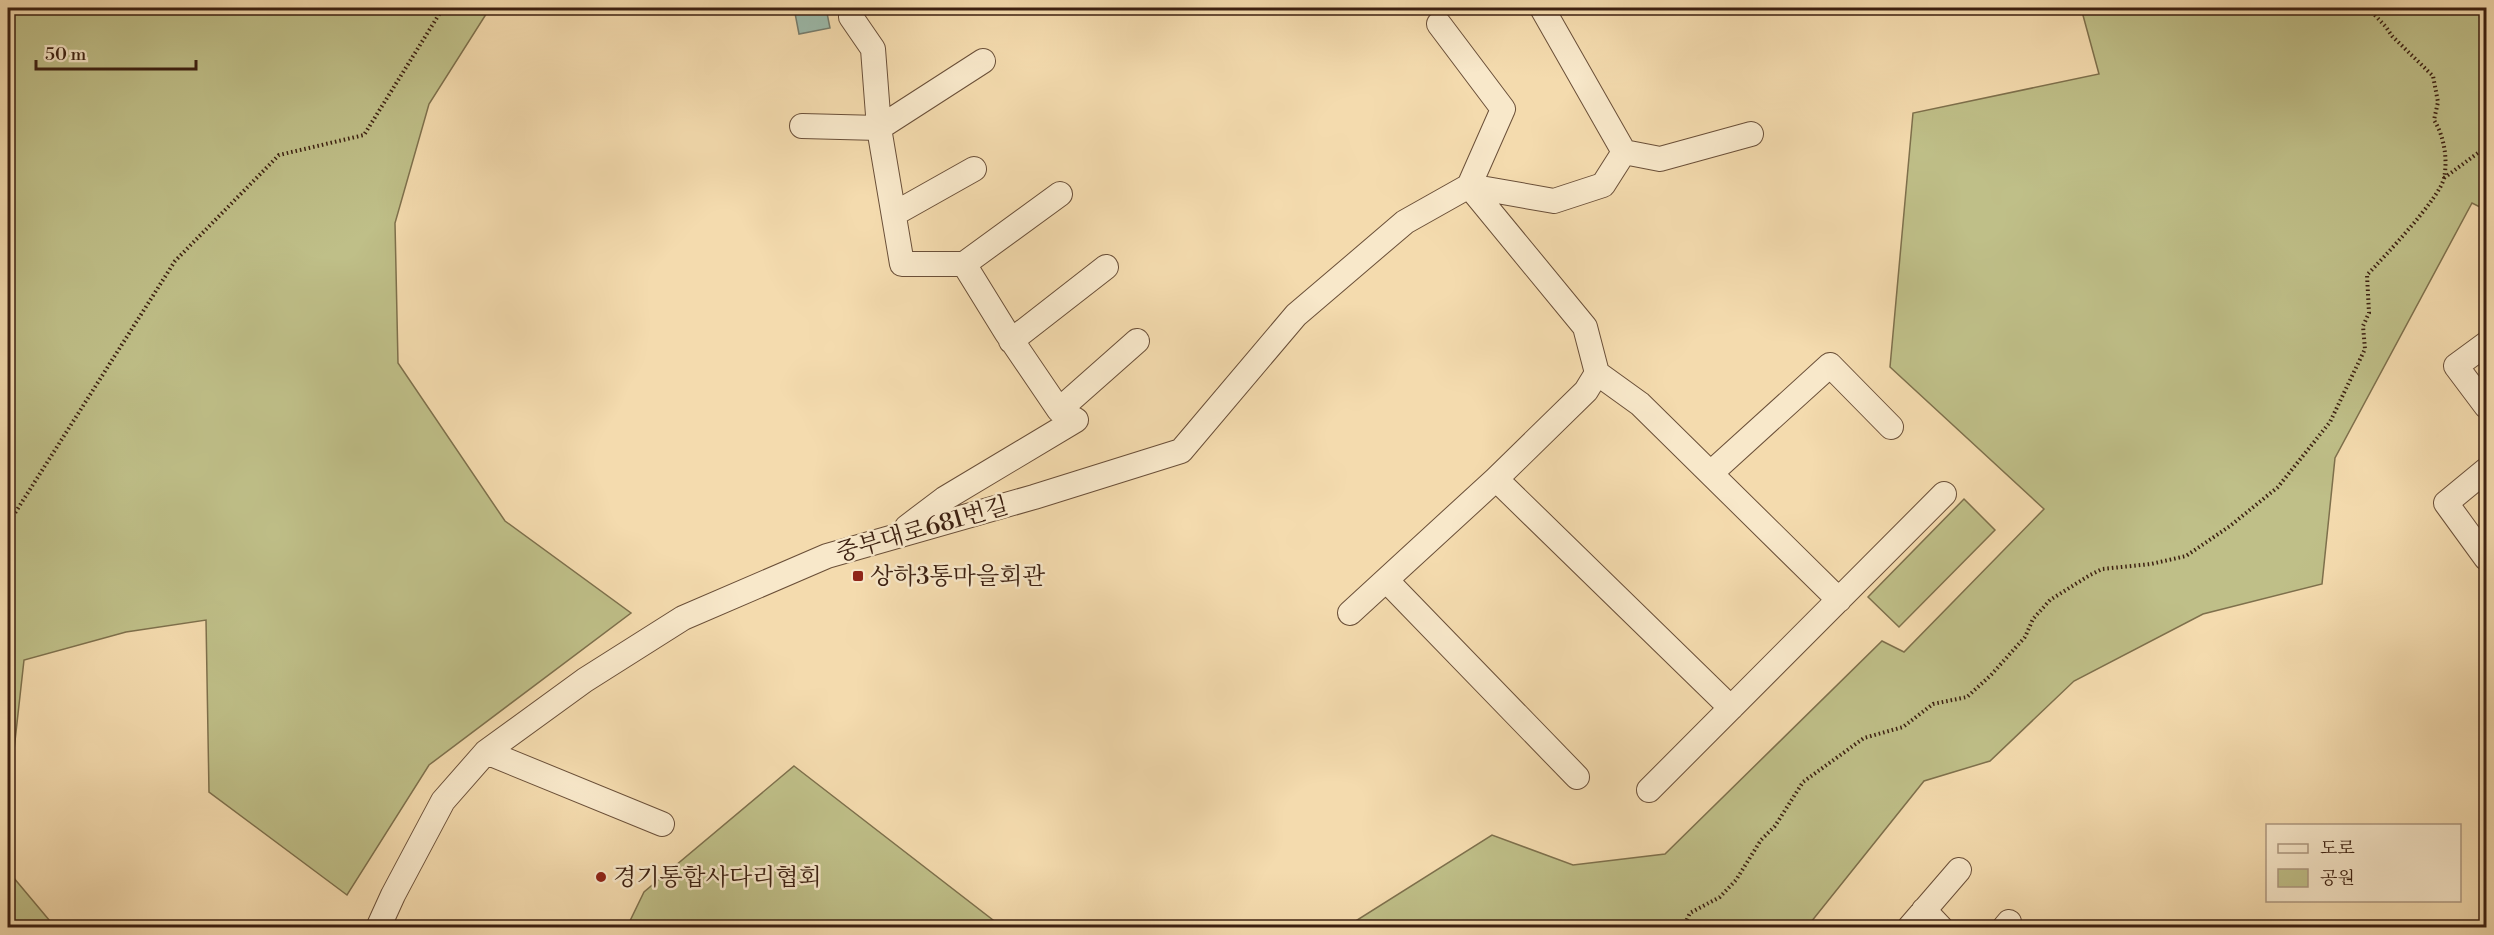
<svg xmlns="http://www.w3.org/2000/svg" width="2494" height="935" font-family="'Libre Bodoni','Noto Serif KR',serif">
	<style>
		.green { fill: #bfbf88; stroke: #7e704c; stroke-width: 1.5 }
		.water { fill: #9cbbac; stroke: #767d6e; stroke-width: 1.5 }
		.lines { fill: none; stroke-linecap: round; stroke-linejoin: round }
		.minor-casing { stroke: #6a4f38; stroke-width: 26 }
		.path { stroke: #3c2011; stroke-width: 4; stroke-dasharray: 1.5 3; stroke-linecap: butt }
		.minor { stroke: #f8e8ca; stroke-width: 24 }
		.poi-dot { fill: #8f2418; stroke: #f8e8ca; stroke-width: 2 }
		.labels { text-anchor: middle; stroke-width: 5; stroke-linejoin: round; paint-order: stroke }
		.street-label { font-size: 24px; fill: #3c2011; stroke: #f8e8ca }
		.poi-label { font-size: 24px; fill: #3c2011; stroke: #f8e8ca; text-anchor: start }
	</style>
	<rect width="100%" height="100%" fill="#f4dbae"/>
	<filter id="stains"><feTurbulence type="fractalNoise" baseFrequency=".00333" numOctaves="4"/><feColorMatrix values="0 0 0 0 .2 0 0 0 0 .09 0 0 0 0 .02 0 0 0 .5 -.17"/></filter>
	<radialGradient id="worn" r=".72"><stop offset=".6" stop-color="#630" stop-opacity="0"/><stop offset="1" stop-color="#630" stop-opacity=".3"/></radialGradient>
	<path class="green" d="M8 8H490L429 104 395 223 398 363 505 521 631 613 429 765 347 895 209 792 206 620 126 632 24 660 8 804Z
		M2081 8H2486V210L2472 203 2335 458 2322 584 2203 614 2074 681 1990 761 1924 781 1807 927H1346L1492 835 1573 865 1665 854 1882 641 1904 652 2044 509 1890 367 1913 113 2099 74Z
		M1964 499 1995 530 1899 627 1868 597Z
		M794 766 1002 927H627L644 892Z
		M8 871 55 927H8Z"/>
	<path class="water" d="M794 8H826L830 28 799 34Z"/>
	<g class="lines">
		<defs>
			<path id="minor" d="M851 17 873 49 879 128 902 264H964L1006 332 1059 410 1076 420 944 499 907 527
				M1439 24 1503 109 1469 186
				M802 126 879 128 983 61
				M1624 152 1660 159 1751 134
				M1469 186 1585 327 1597 373 1640 404 1839 600
				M1469 186 1554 201 1603 185 1624 152 1542 8
				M894 214 974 169
				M964 264 1060 194
				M1011 341 1106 267
				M2486 344 2456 366 2486 406
				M1597 373 1586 391 1496 479 1731 708
				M1059 410 1137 341
				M2486 470 2446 503 2486 558
				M1711 473 1830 365 1891 427
				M1386 580 1577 777
				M1350 613 1496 479
				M486 752 662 824
				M1649 790 1944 494
				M1924 910 1941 928
				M378 928 393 895 443 801 486 752 585 680 683 618 827 556 1034 497 1181 451 1296 315 1405 222 1469 186
				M1909 928 1959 870
				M2004 928 2009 922"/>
		</defs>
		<use href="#minor" class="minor-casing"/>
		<path class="path" d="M2444 178 2486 147
			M8 524 175 261 279 155 364 135 443 8
			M1683 928 1690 913 1720 897 1736 880 1761 840 1775 826 1803 782 1864 738 1903 727 1933 704 1967 697 1991 675 2025 637 2033 619 2050 600 2090 575 2102 569 2151 564 2186 556 2230 526 2278 487 2330 422 2365 349 2363 326 2369 313 2367 275C2383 258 2440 198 2444 178 2448 159 2444 136 2434 120L2438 102 2433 76 2392 36 2386 27 2368 8"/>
		<use href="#minor" class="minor"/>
	</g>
	<g class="poi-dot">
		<rect x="852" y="570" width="12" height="12" rx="3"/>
		<circle cx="601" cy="877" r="6"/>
	</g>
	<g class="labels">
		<g class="street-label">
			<text transform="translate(922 529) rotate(-16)" y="8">중부대로681번길</text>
		</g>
		<g class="poi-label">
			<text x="870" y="584">상하3통마을회관</text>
			<text x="613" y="885">경기통합사다리협회</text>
		</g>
	</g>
	<rect width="2494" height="935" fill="none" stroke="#f4dbae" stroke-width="30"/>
	<rect x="9" y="9" width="2476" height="917" fill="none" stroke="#3c2011" stroke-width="3"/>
	<rect x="15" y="15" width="2464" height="905" fill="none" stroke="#3c2011" stroke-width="1.5"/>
	<rect x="2266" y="824" width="195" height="78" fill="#f8e8ca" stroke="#ad9880" stroke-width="1.5"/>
	<rect x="2278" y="844" width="30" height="9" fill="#f8e8ca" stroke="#ad9880" stroke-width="1.5"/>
	<text x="2320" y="854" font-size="18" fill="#3c2011">도로</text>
	<rect x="2278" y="869" width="30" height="18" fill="#bfbf88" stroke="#ad9880" stroke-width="1.5"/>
	<text x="2320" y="884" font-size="18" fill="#3c2011">공원</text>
	<path d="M36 60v9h160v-9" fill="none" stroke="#3c2011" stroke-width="3"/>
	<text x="45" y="60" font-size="18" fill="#3c2011" stroke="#f8e8ca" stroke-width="4.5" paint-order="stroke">50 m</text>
	<rect width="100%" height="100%" filter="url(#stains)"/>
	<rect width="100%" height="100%" fill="url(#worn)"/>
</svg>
